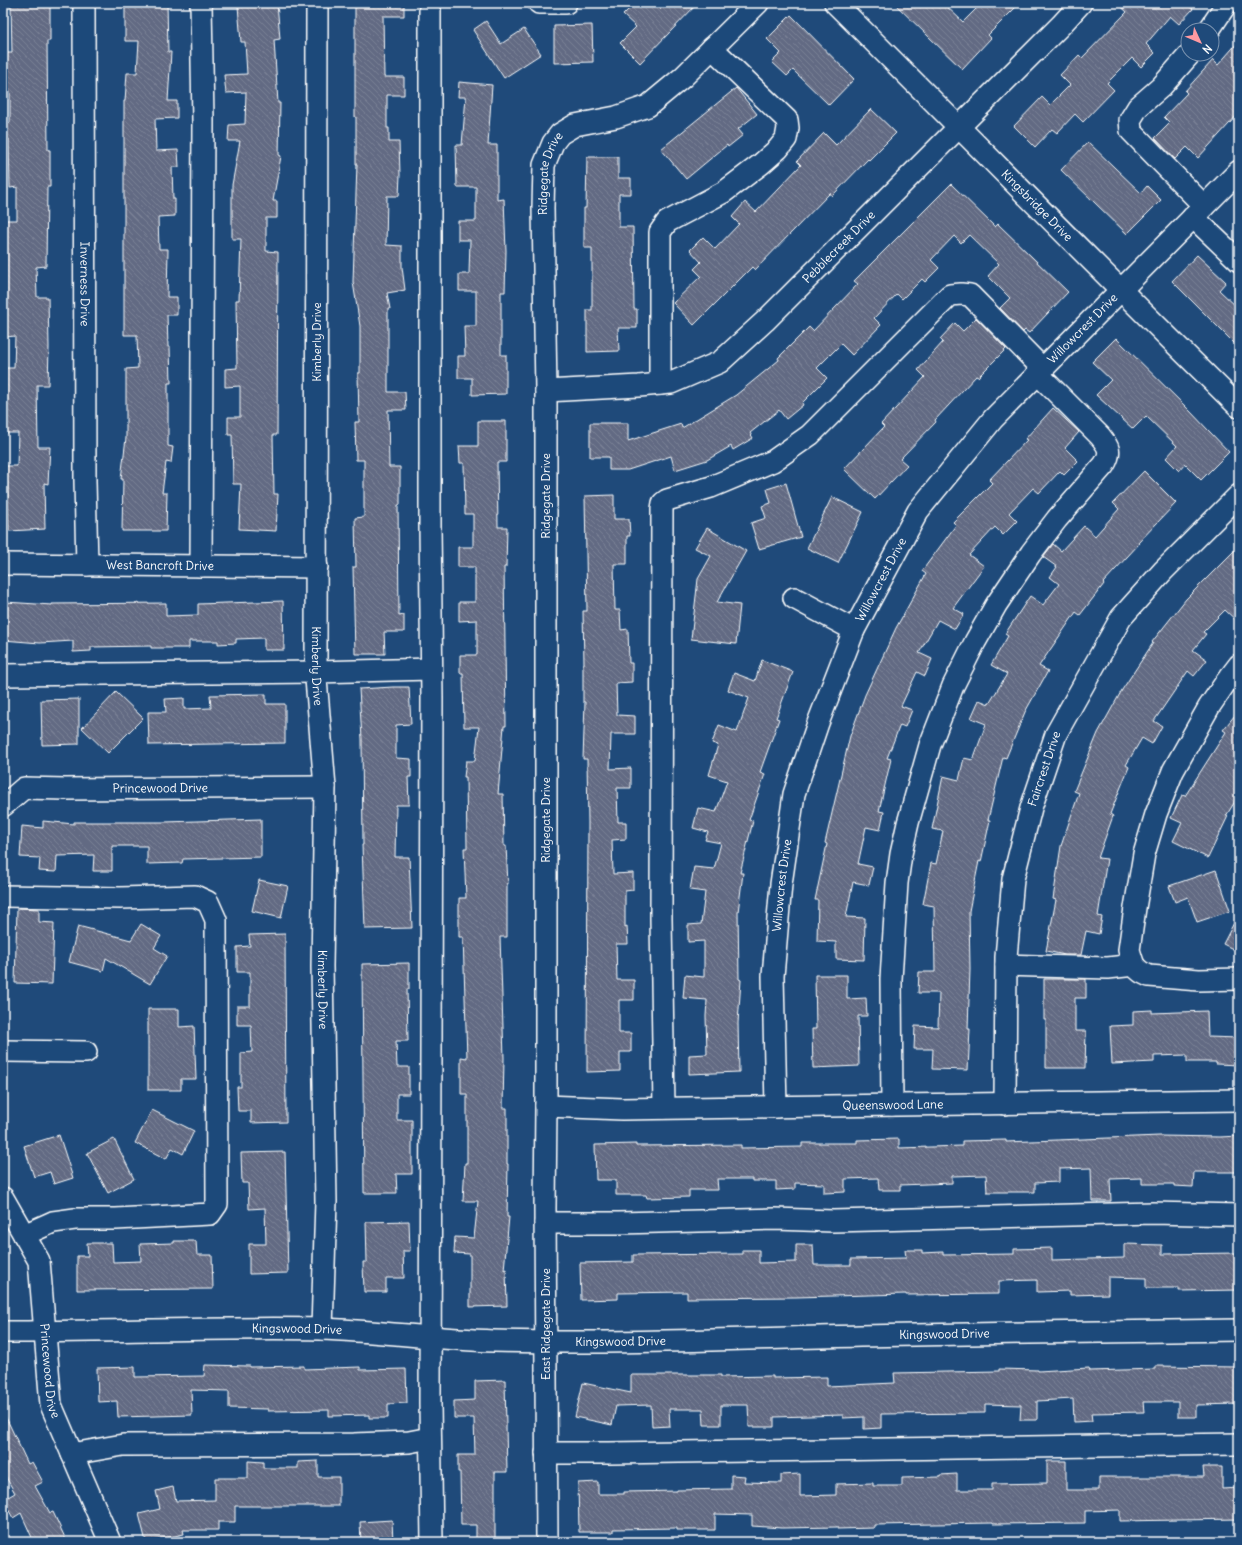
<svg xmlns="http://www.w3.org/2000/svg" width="1242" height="1545" font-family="Delius,sans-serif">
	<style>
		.building { fill: url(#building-back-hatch); stroke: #fff }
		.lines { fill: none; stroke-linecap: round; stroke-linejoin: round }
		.minor-casing { stroke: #fff; stroke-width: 24 }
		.minor { stroke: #1f4a7a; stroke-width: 21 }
		.labels { text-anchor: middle; stroke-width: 3; stroke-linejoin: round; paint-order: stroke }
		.street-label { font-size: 12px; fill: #fff; stroke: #1f4a7a }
	</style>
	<defs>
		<pattern id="building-back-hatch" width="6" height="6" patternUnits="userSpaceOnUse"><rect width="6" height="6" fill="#626b83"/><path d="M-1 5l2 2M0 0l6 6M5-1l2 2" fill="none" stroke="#7a8196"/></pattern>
	</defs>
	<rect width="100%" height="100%" fill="#1f4a7a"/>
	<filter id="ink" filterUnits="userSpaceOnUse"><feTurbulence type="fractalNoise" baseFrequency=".025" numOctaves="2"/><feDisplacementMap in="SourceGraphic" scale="8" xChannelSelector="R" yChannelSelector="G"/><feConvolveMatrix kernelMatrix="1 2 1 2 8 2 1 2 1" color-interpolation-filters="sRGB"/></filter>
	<g filter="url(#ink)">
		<path class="building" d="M167 3 168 52H171L168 101H177V118L155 119 156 151 178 150 179 167H172L173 199H175V216L158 217 159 249H168L167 297H177V315H167L168 347H170L171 383H168V446L173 447 171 463 166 462 162 493H167L166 531H122L123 479H121L126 438V369L138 368 137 335H124V101H125L127 73H137L139 41H125V4Z
			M277 3 280 39 274 40 278 103H280L279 155 281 156 273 201H277V218H266V251L278 252 277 435H273L274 494H278L276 531 239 529 241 484H233L232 435H228V417H240V386L225 387V369L237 368 236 300H239L241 239H232V185L240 141H228L229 125 245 124 246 92 226 93 224 75 247 74 245 42H241L238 6Z
			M355 3H404V16H383L384 77H404V95H387V128H389V142H399L400 175 399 196H387L386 245 402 246V267L405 290 387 293 390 309H388V392H405L406 410H388L389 467H400V505H398L399 616 404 615V632H384L385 654H355L353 567H356L355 518 364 517V460H356L355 422H359L358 373H360V326L353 282 357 164H356V117H355Z
			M635 3H698L640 63 620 43 636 27 623 15Z
			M894 3H943L963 22 982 3H1020L988 35 991 38 962 69Z
			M1117 3H1185L1193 9 1179 24 1170 16 1146 44 1155 53 1141 67 1132 58 1107 83 1114 90 1083 122 1075 114 1057 133 1052 129 1035 147 1014 126 1042 97 1050 105 1070 85 1060 75 1079 55 1082 58 1127 12Z
			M50 4V41H47L48 150H50V187H47L46 266 36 267 37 297H48L49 347 48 385H37L38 447H50L48 484 44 483 45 529 9 531 7 482H3V466H17L18 433H3V368H14L15 336 6 337 5 287H3V220H17V187L10 188 9 139H3V123H10V91H6L5 53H12L11 5Z
			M791 15 854 79 829 105 793 70 787 76 772 62 781 53 767 39Z
			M486 21 501 44 524 29 541 54 504 78 473 30Z
			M592 25 593 62 554 63V26Z
			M1239 41V113L1198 158 1187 147 1175 159 1155 138 1170 123 1164 117 1187 93 1185 91 1213 60 1218 65Z
			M459 82 492 85 488 145H497V200L504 199 506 251 505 292H501V355H506V394L472 395V378H458V356H465L464 326H476V291H459V274H469L470 240H458V221H476V187H457L456 145H462L466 97H458Z
			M736 88 757 114 738 129 743 135 728 147 727 145 686 179 661 149Z
			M871 109 896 133 869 160 868 159 832 196 830 193 755 270 752 267 694 325 673 303 701 276 694 269 701 262 690 250 703 237 715 249 739 224 732 217 745 202 756 212 801 165 797 161 824 133 836 145Z
			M1088 142 1141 193 1147 186 1161 200 1127 234 1061 170Z
			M587 157H618V178H631V194H619V227H633L634 309H637V328H618L619 351 587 352V310H592V248H584V208H586Z
			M951 184 995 227 998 224 1068 292 1029 333 1025 330 1023 332 1000 308 1010 298 988 276 999 264 969 235 961 243 954 236 931 260 939 268 925 282 922 279 902 299 897 294 874 318 881 325 852 355 841 344 817 368 827 378 802 403 803 405 786 419 779 410 750 433 753 438 733 450 731 446 707 460 675 470 671 456 628 470H609V457H590V423H628V441L681 424 682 428 736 395 779 360 778 358 809 327 813 331 858 284 854 281Z
			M1197 255 1226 282 1219 290 1239 309V348L1172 281Z
			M976 318 1006 349 978 377 976 376 935 420 936 422 900 459 907 465 875 499 844 469 884 427 881 424 925 377 918 370 943 342 940 339 955 323 963 331Z
			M1116 338 1189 410 1229 452 1201 480 1185 464 1179 471 1166 458 1177 446 1146 416 1133 429 1096 395 1111 380 1092 362Z
			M1053 408 1079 432 1065 448 1078 461 1064 475 1060 471 1039 493 1033 488 1009 513 1017 521 1003 535 995 527 969 555 984 566 953 608 964 614 955 629 938 620 919 653 932 659 925 676 917 672 901 706 912 710 905 727 900 725 887 758 891 759 879 811 884 812 880 830 866 827 858 864 873 867 869 885 853 882 846 917 865 918 864 960 836 959V942L817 941 818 900H815L827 844 825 843 850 736 865 695 896 628 926 574 922 571 956 525 953 522 992 483 989 480 1027 440 1025 439Z
			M478 421H506V462H497L498 527H507L506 567H504L506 726H504L498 794H503L504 846H506L508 884H507V937H500L504 1058 503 1108H507V1164H508L507 1217H509L504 1270 506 1269 507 1306 470 1307V1254L454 1253 455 1237 474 1238 478 1201H463L465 1163H467V1094H461V1057L467 1058 463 937H459V898H466L464 848H467L466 777H464L466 761H475L479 727H464L463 673H460V655H477V620L459 621V602H475V567H458V547H473V514H465L464 463H460L459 446H478Z
			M1144 471 1176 503 1138 543 1139 544 1103 583 1104 584 1080 615 1076 612 1039 666 1048 671 1025 712 1006 758 1003 757 988 820H990L981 862 979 861 969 911 970 969 968 1029H970L968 1070 932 1069 933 1049H914L915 1026 938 1027 939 993H918L919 972H935L934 906 923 904 931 863 936 864 943 831 932 829 943 776 959 780 964 758 973 760 986 724 971 718 979 700 989 704 1007 674 991 665 1008 636 1005 634 1030 596 1043 605 1059 584 1050 577 1057 567 1043 557 1053 544 1061 551 1084 526 1095 536 1119 509 1113 503Z
			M786 483 801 537 759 549 751 523 766 518 762 506 771 503 767 489Z
			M614 495V519H629L630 536H627V564H614L615 610H620L621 630 628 629 629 663H632V682L616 683 617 715 635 716V734H611L610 769 631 768V788H617L618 822H626V839L612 840 613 874 633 873V890L625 891V927L627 926 628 944H616L617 980H634V1000H619V1033H631V1052H620V1071L587 1072 588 823 587 759H583L585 702H583V664H584L583 611H587L585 496Z
			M832 497 863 512 838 563 807 548Z
			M707 528 746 551 717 602 740 605 736 644 691 639 698 579 711 556 695 548Z
			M1239 546V623L1225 610 1203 632 1206 634 1193 650 1207 660 1194 676 1188 671 1154 721 1162 726 1152 744 1142 738 1126 765 1129 767 1110 814 1113 816 1098 858 1107 859 1098 916 1102 917 1099 934 1086 931 1081 955H1065L1046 951 1056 900 1053 899 1061 846 1079 793 1074 791 1098 733 1122 690 1153 643 1152 642 1186 599Z
			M283 601 284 650H264V638L236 639V643L218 644V641H189V648H151V646L91 647V651L73 652V641L40 643 3 640 5 602 52 605V604L166 603V616L198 615V604Z
			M762 660 793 672 776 718 779 719 760 772 765 774 749 820 753 821 740 873H743L738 912 739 979 741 980 738 1023 739 1072 689 1074V1055L707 1054 706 1016 707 1000 683 998 685 975 704 977V941L688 942V925L701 924 705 892 690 890 694 867 714 869 721 843 705 840 708 832 693 828 698 808 716 812 727 781 709 775 718 745 712 743 719 725 737 732 749 698 728 690 734 673 755 681Z
			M393 687H409L411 724 396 725V758L411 759V777H408L409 805H396L395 857H409L412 928 365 929 362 845H363L362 739 359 689Z
			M116 692 143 718 108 753 82 728Z
			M266 694V704H285V743L149 745 148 712H166L165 699 184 698V709L211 708 210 695Z
			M79 699V744L42 745 41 700Z
			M1239 710V795L1226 816H1228L1208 858 1173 841 1182 823 1171 818 1182 795 1185 796 1226 732 1223 730Z
			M261 819V857L183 859 182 863 147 864V846H112V871H93L94 855 57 856 56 872 39 871 40 858 20 857 22 826 43 828V821L74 824V822H165Z
			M1216 870 1230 911 1197 922 1188 897 1175 902 1169 886Z
			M259 880 288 886 281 918 252 911Z
			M17 908 39 909V922L54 923 52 984 15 983Z
			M1239 913V952L1223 944Z
			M141 924 161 936 154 948 167 956 150 984 106 958 103 971 69 962 78 926 131 940Z
			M285 934 286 1122 251 1123V1111H238L237 1087H241V1053L252 1052 251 1025H237V1006H250V972H237V947L250 946 249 935Z
			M409 963V989H407L408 1041H396L397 1067H409V1094H397V1120H412V1174H396L397 1193H364L362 964Z
			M815 975H847V999L866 998 867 1016H858L859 1066 813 1068 812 1029H816Z
			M1044 979H1086V998H1075V1031H1086L1085 1068H1046V1020H1044Z
			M148 1009H179V1027L194 1026 196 1079H181V1090H148Z
			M1152 1010V1013L1207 1011 1208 1037 1239 1038V1065L1216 1064V1062H1187V1055L1154 1056V1062L1112 1064 1110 1026 1133 1025V1011Z
			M152 1110 194 1131 183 1154 172 1148 166 1159 135 1143Z
			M59 1135 73 1178 54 1184 50 1172 34 1177 24 1146Z
			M1160 1136 1220 1137 1239 1136V1172H1194L1193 1187 1174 1186V1184H1142V1178L1110 1179 1111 1201H1092L1091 1168 1059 1169V1182L1035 1183V1192H987L986 1175 952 1176V1183L900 1185V1190H879L878 1178 845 1179V1192L824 1193V1184L795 1183V1189L776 1190V1181H752V1179H717L718 1190H689V1197L647 1198 646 1195H616V1180H596L595 1145 636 1144V1146L741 1145V1148L802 1147V1143H857V1140L899 1139V1148L962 1146V1141L1006 1140V1142Z
			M114 1139 134 1179 108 1193 87 1153Z
			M285 1152 288 1273 249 1274V1244H266L265 1208 249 1209 248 1183H242L241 1153Z
			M409 1221 410 1251H403L404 1278H386V1292H364L363 1262H367L366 1222Z
			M174 1241H196L197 1255H212L213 1289 77 1290V1256H88L87 1243H112L113 1262 141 1261 140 1244 174 1243Z
			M1124 1244 1162 1245V1254L1239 1253V1290L1179 1291V1288H1146V1278L1108 1277V1294L1070 1295V1291L1037 1292V1280L999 1281V1294L906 1295V1294L796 1297 687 1298V1292L618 1293V1299L581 1300 580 1263 633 1262V1255L742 1254V1250H759V1263L796 1262V1245H813L814 1265H851V1259L906 1258 905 1250H922V1253L943 1252V1255L1014 1254V1249L1052 1248V1260L1124 1258Z
			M205 1365 250 1366V1367L304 1366V1369L360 1367V1370L406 1369 407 1403 388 1404V1418H369V1415L329 1416V1410L268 1411V1409L229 1408V1391L191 1390 192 1415 118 1417 117 1401 98 1402 97 1368 135 1367V1377L204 1376Z
			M1155 1366 1239 1367V1404L1196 1405V1417H1178V1402H1143L1144 1412 1091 1413 1092 1421 1074 1422 1073 1399 1037 1401V1420H1020L1021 1405 985 1404V1413L881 1414V1428L864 1429V1417L843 1418V1415L774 1417V1427H749L748 1405H721V1425H704L703 1409H669L670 1426 652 1427 651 1405 616 1406 612 1425 575 1417 583 1383 631 1393V1375H721V1377L773 1376V1378L827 1377V1386L895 1383 894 1373 999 1371V1369L1038 1370V1371L1089 1368 1090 1371 1155 1369Z
			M505 1380 507 1472H495V1542H476V1525H461L460 1472H458V1455H475L474 1418H454V1401L475 1400V1381Z
			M3 1411 28 1464 32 1462 43 1482 35 1486 50 1513 53 1512 67 1542H34L21 1513 13 1518 3 1500 15 1493 3 1472Z
			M248 1461 263 1462V1468H298V1462L318 1461V1477H339V1506H235V1522H218V1530H183L184 1534 146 1542 139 1514 160 1509 156 1491 173 1487 176 1501 215 1500V1478H248Z
			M1047 1461H1066V1490H1099V1477H1204L1203 1467H1222V1489L1239 1488V1519L1120 1521V1510L1085 1511V1523L993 1524V1523L874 1525V1528L837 1529V1527L782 1528 752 1526V1515L715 1514V1530H677V1528L613 1529V1532H579L578 1483 598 1482V1494H624V1492L677 1491V1490L731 1489V1475L745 1476 744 1482 781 1483V1475L800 1474V1496L836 1495V1484L873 1483V1486H902V1478L940 1477V1475L957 1474V1490H992V1484L1047 1483Z
			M392 1520 393 1542H361L360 1522Z"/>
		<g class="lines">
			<defs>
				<g id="minor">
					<path id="s1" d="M84 3 85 481 87 565"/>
					<path d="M201 3 203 121 201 566"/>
					<path id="s2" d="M317 3 316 679 325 787 322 966 326 1201 322 1329"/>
					<path d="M430 3V526L432 698 430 1403 432 1542"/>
					<path d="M539 3H566"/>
					<path id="s3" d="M835 3C970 137 1103 274 1239 407"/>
					<path d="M1209 30 1227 3"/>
					<path d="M1190 54 1161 87 1138 107 1130 120 1131 131 1204 206"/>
					<path d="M1193 217 1239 261"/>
					<path d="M660 384V232L667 222 724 192 761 164 778 149 786 139 788 128 787 120 712 48"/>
					<path id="s4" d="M546 391 639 386 671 383 720 362 765 321 1061 25 1081 3"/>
					<path id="s5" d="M3 564 317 567"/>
					<path d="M794 598 854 630"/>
					<path d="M1239 665 1226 682 1209 707 1173 771 1156 814 1144 854 1135 908 1129 950 1134 966 1141 972 1149 976 1199 980 1239 979"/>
					<path d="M3 675 316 672 431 669"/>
					<path id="s6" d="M3 806 24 788 65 789 325 787"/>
					<path d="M3 896 120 898 195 896 208 902 216 920 217 1204 210 1214 116 1219H75L53 1222 24 1235"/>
					<path d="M1006 965 1108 968 1134 965"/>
					<path d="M3 1051 86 1052"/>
					<path id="s7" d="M1005 1104 1006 957 1013 879 1031 808 1056 734 1121 618 1163 571 1239 495"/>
					<path d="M892 1105 891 979 897 883 901 854 908 823 930 745 953 686 975 642 996 605 1031 553 1057 519 1104 465C1112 452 1109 447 1100 436L1037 373"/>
					<path id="s8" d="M546 1106 622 1109 1239 1100"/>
					<path id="s9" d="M776 1107 773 976 781 884 794 794 818 723 854 630 918 511 993 419 1239 171"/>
					<path d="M664 1108 661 919 662 509 663 503 667 500 711 487 773 461 810 435 950 295 961 294 970 295 1042 368"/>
					<path id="s10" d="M3 1198 39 1261 51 1405 110 1542"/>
					<path d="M545 1223H619L775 1219 833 1221 1153 1213 1239 1215"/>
					<path id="s11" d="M3 1332C109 1332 214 1327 320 1329 378 1331 436 1339 493 1341 615 1344 738 1339 860 1336 986 1333 1113 1332 1239 1330"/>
					<path d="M546 1453H609L1239 1444"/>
					<path d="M72 1454 123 1445 354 1444 409 1442 430 1438"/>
					<path id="s12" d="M547 1542 545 1208 546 1106V391L543 208 544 165 553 143 560 134 575 125 616 117 648 106 683 77 758 3"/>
				</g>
			</defs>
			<use href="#minor" class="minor-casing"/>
			<use href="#minor" class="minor"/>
		</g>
	</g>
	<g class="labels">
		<g class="street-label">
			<text dy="4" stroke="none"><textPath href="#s12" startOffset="1370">Ridgegate Drive</textPath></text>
			<text dy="4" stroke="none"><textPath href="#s3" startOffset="286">Kingsbridge Drive</textPath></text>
			<text dy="4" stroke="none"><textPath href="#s4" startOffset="344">Pebblecreek Drive</textPath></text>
			<text dy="4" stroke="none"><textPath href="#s1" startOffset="281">Inverness Drive</textPath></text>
			<text dy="4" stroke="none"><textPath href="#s9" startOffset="870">Willowcrest Drive</textPath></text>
			<text transform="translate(317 342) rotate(-90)" y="4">Kimberly Drive</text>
			<text transform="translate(546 496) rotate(-90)" y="4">Ridgegate Drive</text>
			<text dy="4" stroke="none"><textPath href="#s5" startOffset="157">West Bancroft Drive</textPath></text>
			<text dy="4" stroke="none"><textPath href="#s9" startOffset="546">Willowcrest Drive</textPath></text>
			<text dy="4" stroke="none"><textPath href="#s2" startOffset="663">Kimberly Drive</textPath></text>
			<text dy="4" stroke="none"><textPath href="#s7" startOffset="340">Faircrest Drive</textPath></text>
			<text dy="4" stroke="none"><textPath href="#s6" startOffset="164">Princewood Drive</textPath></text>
			<text transform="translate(546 820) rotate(-90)" y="4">Ridgegate Drive</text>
			<text dy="4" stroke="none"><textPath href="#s9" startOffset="222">Willowcrest Drive</textPath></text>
			<text dy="4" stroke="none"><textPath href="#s2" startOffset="987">Kimberly Drive</textPath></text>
			<text dy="4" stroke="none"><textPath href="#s8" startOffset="347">Queenswood Lane</textPath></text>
			<text transform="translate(546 1324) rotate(-90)" y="4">East Ridgegate Drive</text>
			<text dy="4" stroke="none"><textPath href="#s11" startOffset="294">Kingswood Drive</textPath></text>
			<text dy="4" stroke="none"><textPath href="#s11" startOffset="942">Kingswood Drive</textPath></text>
			<text dy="4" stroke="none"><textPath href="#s11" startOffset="618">Kingswood Drive</textPath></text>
			<text dy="4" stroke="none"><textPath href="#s10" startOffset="183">Princewood Drive</textPath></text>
		</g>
	</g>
	<rect width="1242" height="1545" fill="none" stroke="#1f4a7a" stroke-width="16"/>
	<rect x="8" y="8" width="1226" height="1529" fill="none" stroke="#fff" stroke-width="1.5" filter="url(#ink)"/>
	<g transform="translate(1200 42) rotate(134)"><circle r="19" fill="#1f4a7a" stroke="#7992af"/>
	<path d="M0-3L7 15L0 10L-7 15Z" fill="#ff9aa2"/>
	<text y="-6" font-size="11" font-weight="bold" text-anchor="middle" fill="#ffffff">N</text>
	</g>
</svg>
